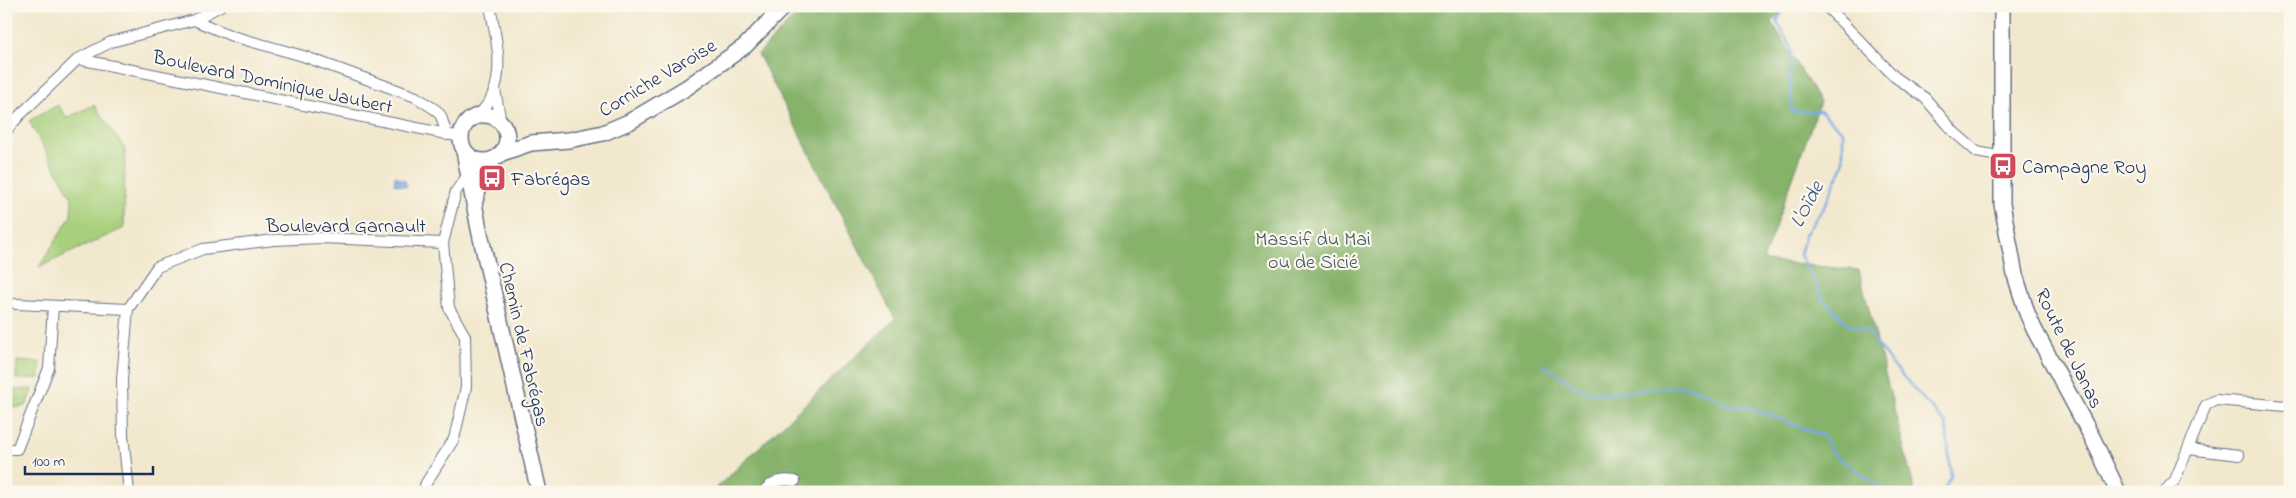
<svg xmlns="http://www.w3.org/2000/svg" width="2296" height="498" font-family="'Indie Flower',sans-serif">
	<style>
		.green { fill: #a8d07b; stroke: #62806c }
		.forest { fill: #86b26b; stroke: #507064 }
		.water { fill: #79a9e3; stroke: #4a6ca0 }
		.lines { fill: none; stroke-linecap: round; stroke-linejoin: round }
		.stream { stroke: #79a9e3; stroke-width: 2.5 }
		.street-casing { stroke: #667085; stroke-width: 12 }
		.secondary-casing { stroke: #667085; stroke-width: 18 }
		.street { stroke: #fff; stroke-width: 10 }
		.secondary { stroke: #fff; stroke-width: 15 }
		.labels { text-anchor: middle; stroke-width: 4.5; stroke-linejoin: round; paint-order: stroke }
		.street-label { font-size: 20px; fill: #1b2f5e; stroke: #fbf7ec }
		.poi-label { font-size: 20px; fill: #1b2f5e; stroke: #fbf7ec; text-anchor: start }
		.park-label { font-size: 20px; fill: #3e5765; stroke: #fbf7ec }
		.water-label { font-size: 21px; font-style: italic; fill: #375486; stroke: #fbf7ec }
	</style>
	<rect width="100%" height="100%" fill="#fbf7ec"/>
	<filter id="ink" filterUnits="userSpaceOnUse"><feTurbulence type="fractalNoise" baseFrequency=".02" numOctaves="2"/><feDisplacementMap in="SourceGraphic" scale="10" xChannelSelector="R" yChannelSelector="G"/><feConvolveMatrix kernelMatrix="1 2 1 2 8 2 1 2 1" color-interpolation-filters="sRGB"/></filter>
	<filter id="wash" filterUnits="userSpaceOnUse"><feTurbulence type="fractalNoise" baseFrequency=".0096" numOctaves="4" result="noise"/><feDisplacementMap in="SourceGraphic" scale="20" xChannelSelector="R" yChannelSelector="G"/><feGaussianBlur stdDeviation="1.12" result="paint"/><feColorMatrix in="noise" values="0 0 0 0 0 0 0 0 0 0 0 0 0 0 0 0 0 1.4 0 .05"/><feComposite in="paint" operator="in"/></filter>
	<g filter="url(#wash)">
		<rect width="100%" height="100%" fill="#f2e8ce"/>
		<path class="green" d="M58 105 67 118 94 105 125 149 124 228 39 267 71 216 72 198 29 121Z
			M17 361 40 362V378L16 379Z
			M32 389 26 406 6 409 7 390Z"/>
		<path class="forest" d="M805 6H1786L1772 22 1820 102 1763 261 1859 270 1915 492H712L895 319 758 54Z"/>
		<path class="water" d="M395 176 405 181 407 187 394 184Z"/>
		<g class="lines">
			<path class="stream" d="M1785 6 1777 21 1792 50 1790 79 1792 112 1820 111 1843 132V165L1826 203 1805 235 1800 255 1824 300 1848 324 1868 331 1890 362 1946 424 1951 477 1943 492
				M2284 6 2290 28
				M1544 365 1580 389 1600 394 1684 386 1709 394 1730 406 1750 407 1823 436 1833 454 1888 492"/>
		</g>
	</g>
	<g filter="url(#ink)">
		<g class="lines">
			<defs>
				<path id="street" d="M1826 6 1895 77 1925 98 1954 132 1977 152 2003 157
					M194 20 220 6
					M78 59 461 137
					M495 90 501 122
					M478 116C483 109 489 104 492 96 505 69 495 34 490 6
					M6 131 19 116 78 59 111 42 194 20 232 36 303 56 416 97 436 110 441 116 447 135
					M16 304 128 309
					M6 449H17L49 368 53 306
					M2188 449 2239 455
					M129 492 123 435 122 379 128 309 157 267 203 249 274 240 321 238 443 243
					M423 492 426 483 454 439 466 387 465 336 449 308 443 243 456 191 468 175 485 162
					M763 492C772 481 781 479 795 481
					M2164 492 2175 480 2206 405 2216 400 2286 406"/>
				<path id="secondary" d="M2002 6V204L2015 275 2027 313 2034 329 2093 439 2118 492
					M461 138a23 23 0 1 1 46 0a23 23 0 1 1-46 0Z
					M464 151 479 229 539 492
					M502 153 531 143 569 140 603 133 629 122 686 88 745 46 784 6
					M474 204 479 187 493 160"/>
			</defs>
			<use href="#street" class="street-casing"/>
			<use href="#secondary" class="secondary-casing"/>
			<use href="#street" class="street"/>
			<use href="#secondary" class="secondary"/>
		</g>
	</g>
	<defs>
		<symbol id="bus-square" viewBox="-11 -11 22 22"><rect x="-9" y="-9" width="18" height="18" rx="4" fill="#d1495b" stroke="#fbf7ec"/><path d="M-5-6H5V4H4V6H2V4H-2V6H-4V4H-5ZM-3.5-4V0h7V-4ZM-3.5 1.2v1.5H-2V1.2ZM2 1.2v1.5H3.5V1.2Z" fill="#fff"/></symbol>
	</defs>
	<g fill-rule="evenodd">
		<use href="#bus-square" x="1987" y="150" width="32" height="32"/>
		<use href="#bus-square" x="476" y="162" width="32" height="32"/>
	</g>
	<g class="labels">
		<g class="street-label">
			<text transform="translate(657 77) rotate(-31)" y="7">Corniche Varoise</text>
			<text transform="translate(273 81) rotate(12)" y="7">Boulevard Dominique Jaubert</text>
			<text x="346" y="232">Boulevard Garnault</text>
			<text transform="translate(525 344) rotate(77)" y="7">Chemin de Fabrégas</text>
			<text transform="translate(2070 348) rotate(64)" y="7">Route de Janas</text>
		</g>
		<g class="poi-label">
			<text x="2022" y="173">Campagne Roy</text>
			<text x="511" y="185">Fabrégas</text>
		</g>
		<g class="park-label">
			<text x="1313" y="245">Massif du Mai<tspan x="1313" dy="23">ou de Sicié</tspan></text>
		</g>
		<g class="water-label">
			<text transform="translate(1806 204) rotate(-62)" y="7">L'Oïde</text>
		</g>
	</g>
	<rect width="2296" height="498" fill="none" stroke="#fbf7ec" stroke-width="25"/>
	<path d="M25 466v8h128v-8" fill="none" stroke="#1b2f5e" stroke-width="2.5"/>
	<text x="32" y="466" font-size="15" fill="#1b2f5e" stroke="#fbf7ec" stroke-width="4" paint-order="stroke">100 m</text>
</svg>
